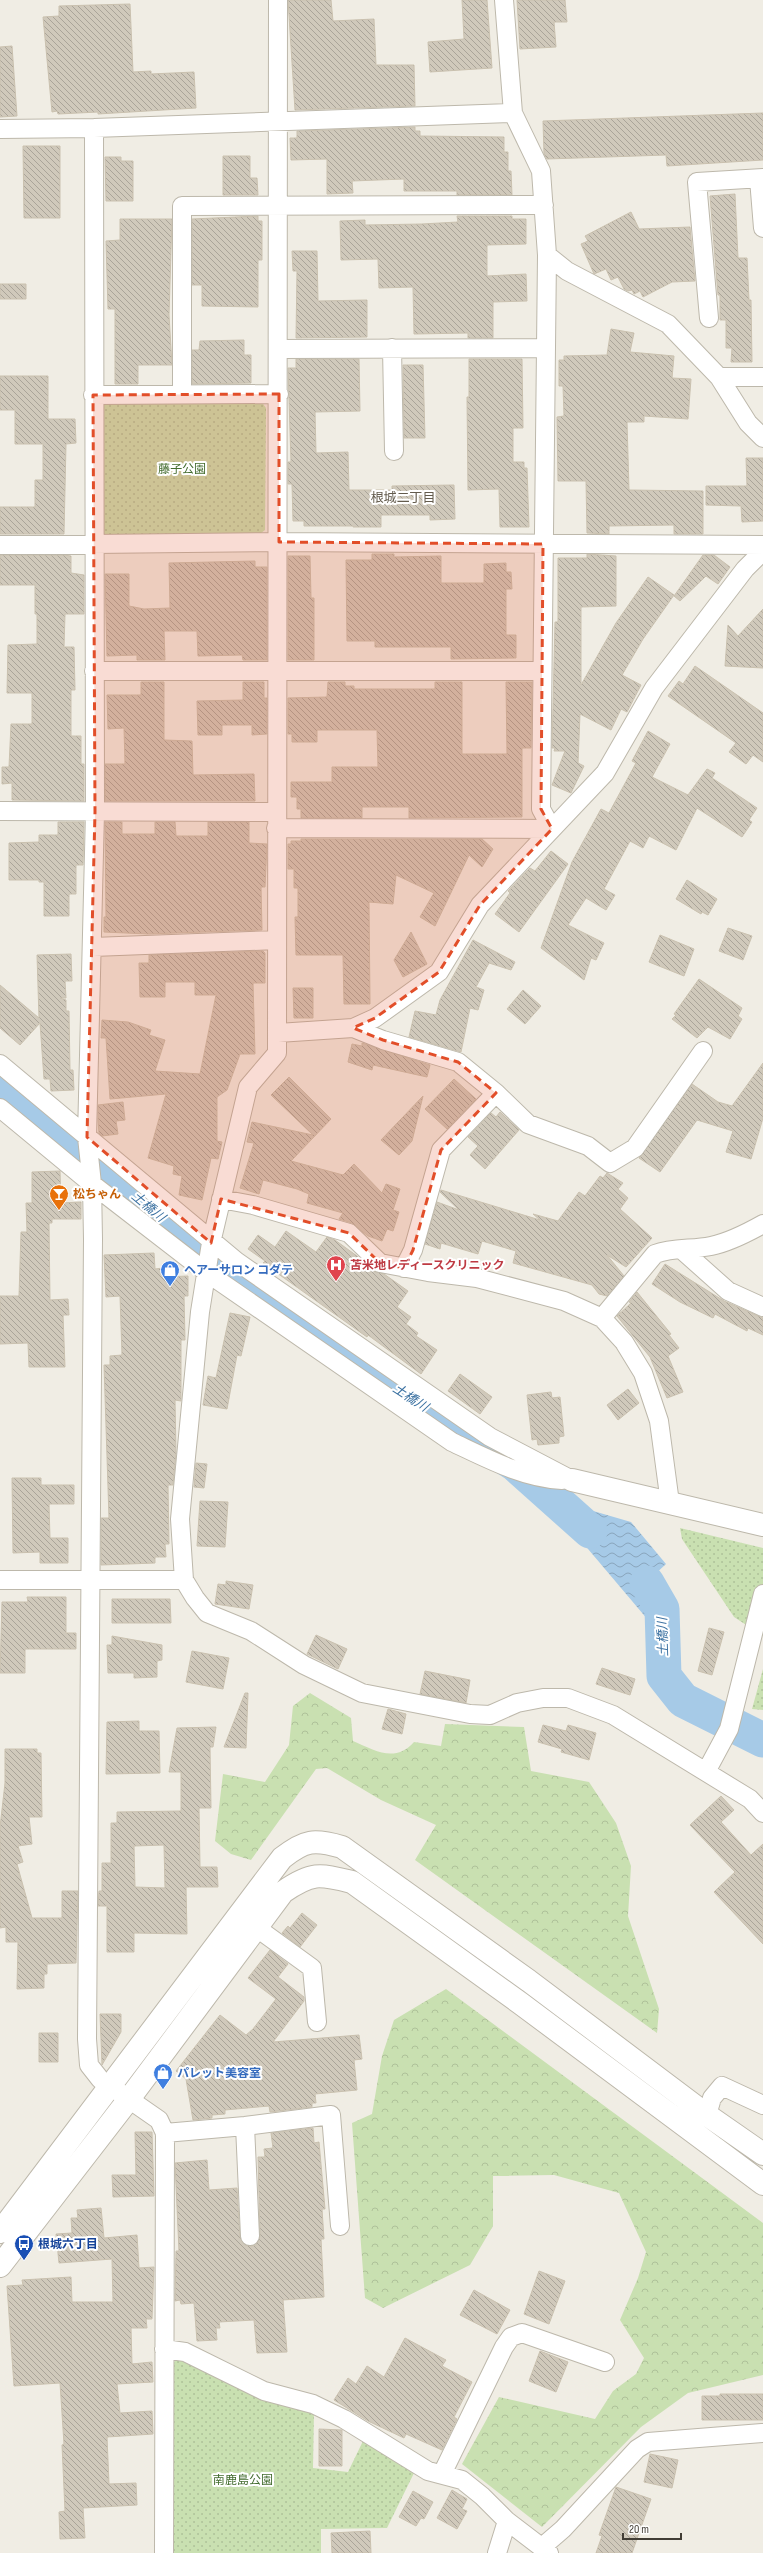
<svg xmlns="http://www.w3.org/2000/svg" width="763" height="2553" font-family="'Sofia Sans Condensed','Noto Sans JP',sans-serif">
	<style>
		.grass { fill: url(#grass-dots) }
		.forest { fill: url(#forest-crowns) }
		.water { fill: url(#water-waves) }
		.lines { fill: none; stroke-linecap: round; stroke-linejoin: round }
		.river { stroke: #a6cae7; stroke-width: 35 }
		.building { fill: url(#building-back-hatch); stroke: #cac1af; fill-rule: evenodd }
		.minor-casing { stroke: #bdb8ab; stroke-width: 20 }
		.tertiary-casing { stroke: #bdb8ab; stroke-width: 24 }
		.minor { stroke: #fff; stroke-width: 18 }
		.tertiary { stroke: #fff; stroke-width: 22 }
		.marked { fill: #e24e29; fill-opacity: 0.2; stroke: #e24e29; stroke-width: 3; stroke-dasharray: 8 5; stroke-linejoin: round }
		.labels { text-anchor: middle; stroke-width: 4; stroke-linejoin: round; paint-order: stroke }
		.park-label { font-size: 12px; fill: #436c2f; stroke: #fff }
		.food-label { font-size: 12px; font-weight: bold; fill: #c56008; stroke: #fff; text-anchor: start }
		.health-label { font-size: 12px; font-weight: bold; fill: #be3a42; stroke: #fff; text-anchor: start }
		.shop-label { font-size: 12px; font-weight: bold; fill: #366cbe; stroke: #fff; text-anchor: start }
		.transit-label { font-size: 12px; font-weight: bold; fill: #164399; stroke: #fff; text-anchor: start }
		.neighbourhood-label { font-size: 13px; fill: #635b4d; stroke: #fff }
		.water-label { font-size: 13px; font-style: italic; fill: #3b71a1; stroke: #fff }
	</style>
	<defs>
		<pattern id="grass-dots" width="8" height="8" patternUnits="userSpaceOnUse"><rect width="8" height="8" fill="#c9e0b1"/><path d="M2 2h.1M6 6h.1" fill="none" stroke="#aec199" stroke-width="1.8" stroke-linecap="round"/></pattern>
		<pattern id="forest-crowns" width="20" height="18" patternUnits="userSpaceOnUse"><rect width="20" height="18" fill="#c9e0b1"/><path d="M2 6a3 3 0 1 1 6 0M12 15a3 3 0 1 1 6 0" fill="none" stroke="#aec199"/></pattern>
		<pattern id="water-waves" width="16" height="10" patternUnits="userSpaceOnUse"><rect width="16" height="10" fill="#a6cae7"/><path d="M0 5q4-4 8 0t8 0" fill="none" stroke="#89a5bc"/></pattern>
		<pattern id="building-back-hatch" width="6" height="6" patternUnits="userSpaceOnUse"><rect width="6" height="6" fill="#d0c9bb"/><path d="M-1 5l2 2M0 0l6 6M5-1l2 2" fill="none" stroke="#aaa499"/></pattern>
	</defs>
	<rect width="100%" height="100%" fill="#f0ede4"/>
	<path class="grass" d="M261 401 266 408 265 530 257 536H105L99 533 100 408 105 403Z
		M680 1528 763 1548V1636L734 1617 682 1539Z
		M763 1669V1710L752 1709Z
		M179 2359 314 2412 313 2468 348 2472 363 2441 414 2473 387 2528 321 2529V2553H172V2363Z"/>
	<path class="forest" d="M310 1693 351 1718 353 1741C376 1751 395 1763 414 1742L441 1746 445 1724 524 1727 531 1771 589 1782 616 1823 631 1866 628 1916 659 2009 657 2033 415 1860 436 1825 381 1800 327 1768 316 1769 251 1860 231 1854 215 1841 223 1774 265 1782 289 1745 293 1706Z
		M446 1989 763 2223V2375L688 2393 641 2427 542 2527 462 2464 499 2397 595 2419 613 2391 636 2374 644 2358 620 2320 638 2278 646 2252 619 2193 554 2175 493 2176V2226L470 2265 383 2308 365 2298 352 2123 372 2114 382 2056 394 2020Z"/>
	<path class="water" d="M552 1499 631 1522 666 1564 651 1578 670 1608 666 1623 662 1628 654 1627 550 1504Z"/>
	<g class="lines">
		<path class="river" d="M0 1081 241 1283 416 1401 515 1464 590 1531
			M647 1583 662 1609 664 1676 683 1700 763 1740"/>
	</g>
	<path class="building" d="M288 0H331L333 21 374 19 376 65H414L415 106 295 110Z
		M462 0H487L492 68 430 72 428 42 464 39Z
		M517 0H565L567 22H554L556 47 520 49Z
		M130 4 133 72 151 71V74L194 72 196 108 98 114V112L58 114 57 111 52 112 43 17 59 16V6Z
		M12 46 17 116 0 117V47Z
		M763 113V160L667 166 666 155 547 159 544 154 543 121Z
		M415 127V131H420V136L504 137V152H508V171H511L512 195H457V191H404V179L352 181 353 193 327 194V159L291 160 290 138H297V131Z
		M23 146H60V218H24Z
		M223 156H250V178H257L258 195H223Z
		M105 157H121V161H133V201H106Z
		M735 194 738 258H747L749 300H751L752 362H731L732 348H726V320H720V295H718L710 196Z
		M631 212 639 229 690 227 695 281 672 282 643 297 640 291 634 294 632 290 628 291 624 289 618 277 611 280 606 269 594 274 581 244 588 241 585 236Z
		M258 216V221H262V260H258V307L202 306V285H192V219Z
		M457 216H512V219H526V244L487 245V276L526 274 527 301 493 302V338H468V333L414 334 413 287 379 288 378 259 341 260 340 221 365 220V225L422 224 458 222Z
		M120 219H172L169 315 172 365H138V384H115V309H108L106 241 120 240Z
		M292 251H317L318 301 367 300V337L296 338 297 271H293Z
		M0 284H26V299H0Z
		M611 329 634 333 630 352 674 356 672 378 691 379 688 419 644 416V422H627L629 490 703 491V534H674V525L609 526V534L587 533 586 481H558L557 417 564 416 563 386H559V360H564V356L607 355Z
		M244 340V355H251V383L192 384V350H199L200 341Z
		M296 359H359L360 411 315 412 316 453 348 452 349 490H392V486L454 485 455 519 430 520V515H381V527H353V526H304V521H293L292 484H288V462H291L288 368H296Z
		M469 359H522L523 428H513V462H524V468H527L529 527H500L499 489 468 490 467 397H469Z
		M403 365H423L425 438H404Z
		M0 376H48V419H75L76 443 66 444 64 534H0V507H35V480H43V444H15V410H0Z
		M746 458H763V521L742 522 741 506 706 505V486H747Z
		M372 554H394V557L441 556V583H484V564L506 563V572H511L512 589H506V635H516V658L451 659V647H375V641H347L346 560H372Z
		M587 554 616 556V606L581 607V685L616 623 648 577 674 595 643 639 622 675 641 685 627 712 621 709 611 730 580 714 578 763 584 766 571 793 552 785 565 751H554L555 748H552L555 622H558V558H587Z
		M0 555H64L71 556V573L84 575V614H65L64 647H74L75 690H71V736H81V764H84V801L12 800V783L2 784V767H9L11 724H32V693H7L8 645 37 644V614H35V585H0Z
		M703 555H714L730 567 718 584 706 576 680 601 674 596Z
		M288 556H310L311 598H314V660H288Z
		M255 561V567H267V660H243L242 655 198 656 197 631H164L165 660H137V655L107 656 105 574H129V606L144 609 170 608 169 563Z
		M763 609V668L725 666 728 625 738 636Z
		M695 666 763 713V762L753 755 746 764 729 752 736 743 668 696 679 681 683 684Z
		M141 682H164V740L192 741 193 775 254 774 255 801H105V764H125L124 728 108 729 107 695H141Z
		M243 682H264V698H267V734L252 735V725H222V735H198L197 701 243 700Z
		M328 682H345V686H354V689H435V682H462V754H507L506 682H532L531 748H522V817L409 818V807H362V818H301V809H297V797H291V782H332V767H378L377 730H317V742H292V734H288V698L327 697Z
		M648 731 670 744 652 777 688 795 707 769 715 773 712 778 757 808 749 820 752 822 742 837 697 808 676 850 649 836 643 848 630 841 604 889 615 895 606 910 586 898 568 925 604 943 596 960 591 958 584 980 541 948 572 862 601 809 609 813 636 763 632 761Z
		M58 822H84L83 865H76V894H69V916H44V882H39V880H9V843L39 842V835H58Z
		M105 822H122V834H155V822H175L176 836H208V822H249V843L267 844 265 887H261L262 930 148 934 104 932V917H106Z
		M301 839H482L493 849 482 867 469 855 435 926 420 917 434 893 396 875 393 904 369 902 370 1004H344L343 955H296L295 917H298V888H294V869H288V844H291V841H301Z
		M551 851 568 864 519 932 495 914 510 893 508 891 530 868 535 871Z
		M687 880 717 899 708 915 702 912 701 914 676 899Z
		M728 928 752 936 743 960 719 951Z
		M411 932 427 964 403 977 394 960Z
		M660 935 694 949 684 976 649 962Z
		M473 940 515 962 511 970 489 963 476 987 484 990 478 1010 470 1008 461 1052 409 1037 415 1011 436 1015 440 1000Z
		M263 951 265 953V983H253L255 1054H240L227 1090 217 1097V1141L222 1142 218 1159 211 1158 202 1200 179 1195 182 1176 173 1174 174 1166 148 1158 166 1094 110 1099 106 1038H101L102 1020 128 1022 151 1030 149 1035 165 1040 155 1071 200 1074 216 995H195V982H165V997H140L139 963H149V955Z
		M71 954 72 981H65L66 998H60L66 1000V1011H69L70 1070H73L74 1090 51 1091 50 1079H44L40 1023 20 1045 0 1028V985L39 1018 37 955Z
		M699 979 742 1008 738 1016 742 1019 730 1039 708 1027 697 1038 672 1019 676 1015 674 1014Z
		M293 988H313V1018H294Z
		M523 990 541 1006 525 1024 507 1009Z
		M362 1043 430 1065 427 1077 373 1065 372 1070 348 1062 352 1044 362 1046Z
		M763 1063V1118L751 1159 726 1152 733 1131 697 1120 660 1172 639 1158 692 1084 718 1102 732 1106Z
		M289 1077 331 1119 291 1161 343 1175 354 1164 382 1193 386 1184 400 1189 393 1210 399 1212 393 1231 387 1229 382 1241 368 1236 352 1223 339 1219 343 1213 307 1203 309 1194 297 1189 263 1180 259 1194 240 1188 254 1143 247 1142 252 1122 313 1135 271 1095Z
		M454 1079 476 1099 447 1129 425 1109Z
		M423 1096 412 1141 399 1155 381 1140Z
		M123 1102 125 1120 116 1121 118 1134 102 1136 99 1133 98 1121V1105Z
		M500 1112 519 1130 485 1169 470 1155 478 1146 468 1137 491 1113 496 1117Z
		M60 1171 61 1203 81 1202V1219H52V1223H49L50 1300 68 1299 69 1315H63L65 1367H29L28 1343 0 1344V1296H19L21 1232H27L26 1203H32V1172Z
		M607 1173 623 1183 618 1189 628 1198 620 1209 652 1238 626 1267 607 1255 624 1276 607 1296 599 1294 592 1285 513 1263 516 1251 482 1241 478 1254 441 1243 440 1249 425 1244 437 1202 459 1210 440 1192 441 1190 540 1220 533 1214 558 1221 579 1192 585 1196 600 1176 603 1178Z
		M286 1231 316 1252 327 1237 335 1240 357 1256 373 1271 384 1274 408 1291 397 1307 411 1317 406 1324 418 1333 416 1336 437 1350 421 1374 368 1335 367 1337 263 1263 265 1261 248 1249 258 1235 275 1247Z
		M154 1253 155 1269 163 1268 164 1277 188 1276V1296H184L185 1340H181V1401L175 1400 176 1453 173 1485H168L169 1544H165L166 1557H155V1563L101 1565V1518H109L104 1365H110V1356L122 1355 120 1296 106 1297 104 1255Z
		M665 1264 724 1301 763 1318V1335L748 1328 747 1331 715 1314 713 1318 680 1302 652 1284Z
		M637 1292 671 1334 669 1335 679 1348 668 1356 683 1392 667 1398 650 1357 617 1316 631 1303 629 1302Z
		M230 1313 250 1317 241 1356 237 1355 227 1409 203 1405 208 1376 216 1378Z
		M460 1374 492 1397 480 1414 448 1391Z
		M628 1389 639 1403 618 1420 607 1405Z
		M551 1392 552 1398 560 1397 564 1436 559 1437V1443L538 1445 537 1439 532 1440 527 1395Z
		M196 1463 207 1464 204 1488 194 1487Z
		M12 1478H41V1485H74V1504H49L50 1538H68V1563H40V1552L13 1553Z
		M200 1501 228 1502 225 1547 197 1546Z
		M226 1581 253 1585 249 1609 215 1604 218 1584 226 1585Z
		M27 1597H66V1633H76V1649H25V1673H0L2 1602H28Z
		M112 1599H170L171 1623H112Z
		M709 1628 724 1632 712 1675 698 1671Z
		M316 1635 347 1649 338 1669 307 1654Z
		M112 1636 162 1645V1660L157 1661V1677L134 1678V1673H108L107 1645H112Z
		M192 1651 229 1658 223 1689 186 1682Z
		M602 1668 635 1679 630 1695 596 1684Z
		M425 1671 470 1680 466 1703 420 1694Z
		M245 1693H248L246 1748 224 1747Z
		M388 1709 406 1714 402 1734 382 1729Z
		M139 1721V1731H159L160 1773 106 1774 107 1722Z
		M543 1725 566 1731 568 1725 596 1733 589 1760 561 1752 562 1749 538 1742Z
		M216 1727 213 1747H210L211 1808H199L200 1867H217L218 1887H186L187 1934 134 1933V1952H107V1906H98L99 1891H102V1863H111V1823H117V1812L181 1811V1772H169L177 1728ZM164 1845 165 1888 135 1887 134 1846Z
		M5 1749H37V1753H41L42 1817H29L32 1844 18 1846 23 1862 17 1864 32 1918H62V1891H78L76 1963 47 1964V1974H44V1988L17 1989 18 1942H6V1927L0 1928V1827L5 1783Z
		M721 1796 734 1810 721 1822 751 1855 763 1844V1944L714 1892 735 1872 690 1825Z
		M302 1913 317 1925 300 1947 282 1933 288 1926 290 1928Z
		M270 1950 288 1964 278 1977 304 1997V2001L273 2042 359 2035 362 2059 354 2060 357 2090 315 2094 316 2103H312V2107L270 2112 269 2106 225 2110V2114L212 2115V2118L193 2120 186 2079 176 2071 220 2015 246 2035 253 2029 276 1999 248 1978Z
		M100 2014H121V2032L102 2065Z
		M39 2033H58V2062H39Z
		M313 2128 314 2143 319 2142 325 2209H322L324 2239H321L324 2297 283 2300 287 2352 257 2353 254 2320 219 2322 220 2328H216L217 2340 197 2341 194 2303 181 2304 180 2300 175 2301 176 2251H179L175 2163 207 2160 209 2190 237 2188 240 2237 245 2245 251 2246 256 2245 260 2236 258 2157H265L264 2149 273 2148 271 2133Z
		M135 2132H152L154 2196 113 2197 112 2175H136Z
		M101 2208 104 2238 137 2235 139 2268 154 2267 152 2319H146L147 2328H131L132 2364 152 2362 153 2382 117 2384 120 2413 152 2411 153 2434 107 2437 109 2484 136 2483 137 2505 83 2508 85 2538 60 2539 59 2512 65 2511 62 2445 64 2444 60 2383 14 2386 7 2286 23 2285 22 2280 71 2277 72 2302H113L112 2259 59 2263 56 2234 72 2233 71 2218H78L77 2210Z
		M539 2271 565 2281 549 2324 524 2314Z
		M474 2290 510 2310 497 2334 460 2315Z
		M405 2338 446 2360 442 2366 472 2382 454 2417 457 2419 442 2450 406 2434 404 2438 368 2421 334 2400 348 2378 356 2384 367 2366 384 2377Z
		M540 2351 568 2362 556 2392 529 2381Z
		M720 2394H763V2420H702V2396H720Z
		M319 2429 342 2430V2466H319Z
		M650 2454 678 2460 672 2488 644 2482Z
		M616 2487 651 2499 632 2553H596L602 2536 599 2535Z
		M452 2490 467 2499 462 2509 467 2511 457 2529 437 2518Z
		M413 2491 433 2502 424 2519 421 2518 416 2526 399 2517Z
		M370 2531 371 2553H332L331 2533Z"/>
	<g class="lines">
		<defs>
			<path id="minor" d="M278 0 277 1053 248 1087 211 1243 200 1312 180 1519 184 1580 195 1598 207 1613 251 1631 304 1665 362 1693 470 1714 490 1715 517 1703 543 1698H568L613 1715 750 1799 763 1813
				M94 128 95 812 87 1137 92 1184 93 1239 87 2039 89 2065 100 2079 159 2120 165 2133 164 2553
				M0 129 94 128 513 113
				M759 179 763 228
				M547 255 567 271 668 324 719 377 748 423 763 438
				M709 318 697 182 763 178
				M392 348 394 451
				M279 349 545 348
				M719 377H763
				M182 394V206L544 205
				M93 395 279 394
				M0 545 279 542 763 545
				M94 671H541
				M0 811 276 812
				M276 828 552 829 541 809 547 255 541 171 513 113 504 0
				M93 947 277 940
				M353 1028 383 1040 458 1062 496 1093 528 1124 588 1146 610 1163 635 1148 703 1051
				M278 1033 353 1028 375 1018 439 972 480 905 605 773 654 688 745 569 763 551
				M0 1064 236 1261 490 1437 572 1480
				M0 1108 92 1184 206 1272 452 1442C486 1458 523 1478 562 1480
				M221 1199 253 1205 349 1233 380 1263 428 1272 477 1278 564 1301 602 1318 624 1342 643 1373 659 1421 670 1503
				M682 1250 728 1291 763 1307
				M404 1268 413 1250 441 1150 496 1093
				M602 1318 655 1254C673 1247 693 1250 711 1246 730 1242 747 1233 763 1224
				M0 1580H184
				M707 1770 729 1729 763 1594
				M246 1920 312 1968 317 2022
				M707 2115 712 2098 722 2086 763 2105
				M245 2126 250 2236
				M165 2133 245 2126 331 2115 340 2226
				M164 2349 185 2352 264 2391 313 2404 344 2419 428 2471 462 2480 482 2496 507 2521 549 2553
				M442 2474 504 2347 511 2337 522 2333 605 2362
				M542 2547 563 2529 637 2449 648 2442 762 2433
				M497 2553 507 2521"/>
			<path id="tertiary" d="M572 1480 763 1525
				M0 2232 282 1858C305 1840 314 1839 342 1847L529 1981 707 2115 763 2154
				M0 2266 129 2099 283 1892C312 1872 319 1874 352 1882L520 2003 763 2184"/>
		</defs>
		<use href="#minor" class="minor-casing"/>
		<use href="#tertiary" class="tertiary-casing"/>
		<use href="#minor" class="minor"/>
		<use href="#tertiary" class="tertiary"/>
	</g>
	<path class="marked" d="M279 394V542L543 544 541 809 552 829 480 905 439 972 375 1018 353 1028 383 1040 458 1062 496 1093 441 1150 413 1250 404 1268 380 1263 349 1233 221 1199 211 1243 87 1137 95 812 93 395Z"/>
	<defs>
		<symbol id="bar-pin" viewBox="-11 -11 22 30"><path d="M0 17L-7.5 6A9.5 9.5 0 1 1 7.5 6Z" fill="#e8710a" stroke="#fff"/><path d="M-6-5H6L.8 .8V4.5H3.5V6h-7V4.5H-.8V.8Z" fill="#fff"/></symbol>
		<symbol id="hospital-pin" viewBox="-11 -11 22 30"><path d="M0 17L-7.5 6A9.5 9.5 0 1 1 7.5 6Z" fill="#e0444e" stroke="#fff"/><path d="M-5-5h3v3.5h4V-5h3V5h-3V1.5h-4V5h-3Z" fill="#fff"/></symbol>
		<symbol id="shop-pin" viewBox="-11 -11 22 30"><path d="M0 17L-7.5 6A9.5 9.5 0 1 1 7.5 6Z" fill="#3f7fe0" stroke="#fff"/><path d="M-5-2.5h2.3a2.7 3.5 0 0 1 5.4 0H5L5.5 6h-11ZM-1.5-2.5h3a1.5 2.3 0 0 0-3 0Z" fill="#fff"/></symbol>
		<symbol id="bus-pin" viewBox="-11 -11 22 30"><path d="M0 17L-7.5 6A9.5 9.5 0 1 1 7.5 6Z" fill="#1a4fb4" stroke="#fff"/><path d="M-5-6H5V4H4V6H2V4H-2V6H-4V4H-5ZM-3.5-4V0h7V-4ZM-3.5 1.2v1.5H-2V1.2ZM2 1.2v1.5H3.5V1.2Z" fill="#fff"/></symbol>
	</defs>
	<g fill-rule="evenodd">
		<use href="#bar-pin" x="48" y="1183" width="22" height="30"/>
		<use href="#hospital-pin" x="325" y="1254" width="22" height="30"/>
		<use href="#shop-pin" x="159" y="1259" width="22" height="30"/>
		<use href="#shop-pin" x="152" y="2062" width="22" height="30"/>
		<use href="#bus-pin" x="13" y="2233" width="22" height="30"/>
	</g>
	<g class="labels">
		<g class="park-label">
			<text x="182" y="473">藤子公園</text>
			<text x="243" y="2484">南鹿島公園</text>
		</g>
		<g class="food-label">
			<text x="73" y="1198">松ちゃん</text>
		</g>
		<g class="health-label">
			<text x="350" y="1269">苫米地レディースクリニック</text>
		</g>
		<g class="shop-label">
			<text x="184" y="1274">ヘアーサロン コダテ</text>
			<text x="177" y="2077">パレット美容室</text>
		</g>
		<g class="transit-label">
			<text x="38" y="2248">根城六丁目</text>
		</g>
		<g class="neighbourhood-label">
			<text x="403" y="502">根城二丁目</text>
		</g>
		<g class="water-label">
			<text transform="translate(149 1206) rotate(40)" y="5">土橋川</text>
			<text transform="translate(411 1397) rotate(33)" y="5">土橋川</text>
			<text transform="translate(662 1637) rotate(-92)" y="5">土橋川</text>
		</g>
	</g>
	<path d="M623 2533v6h58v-6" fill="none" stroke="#413d35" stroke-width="2"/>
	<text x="629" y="2533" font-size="12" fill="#413d35" stroke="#ffffff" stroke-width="3" paint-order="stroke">20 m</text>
</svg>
